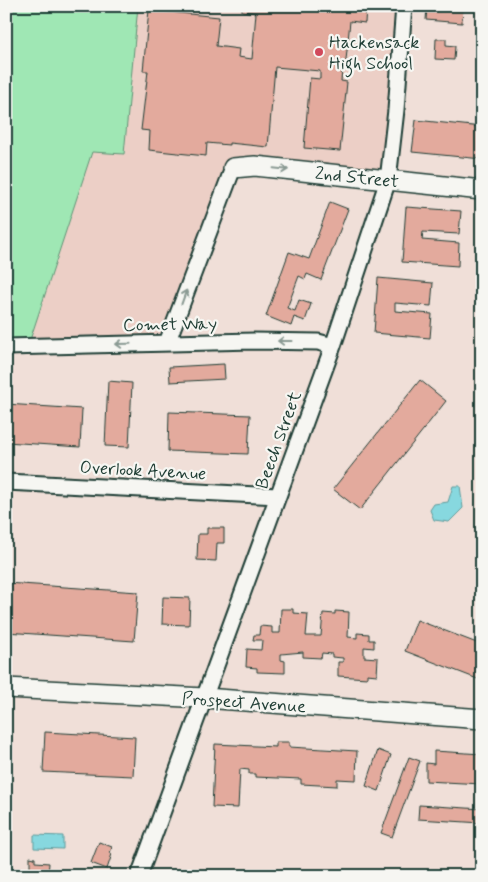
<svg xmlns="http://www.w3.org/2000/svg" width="488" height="882" font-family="Mynerve,sans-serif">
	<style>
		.built { fill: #eccfc6 }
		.green { fill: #9fe7b4; stroke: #5f9274 }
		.water { fill: #87d8df; stroke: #5d9a9b }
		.building { fill: #e3aa9d; stroke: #1f3d34 }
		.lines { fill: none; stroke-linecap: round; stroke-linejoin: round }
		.minor-casing { stroke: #1f3d34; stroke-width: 19 }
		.tertiary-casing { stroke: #1f3d34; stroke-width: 22 }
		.minor { stroke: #f6f6f2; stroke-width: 15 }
		.tertiary { stroke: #f6f6f2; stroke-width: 19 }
		.oneway { stroke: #8a9a93 }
		.poi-dot { fill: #d1495b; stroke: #f6f6f2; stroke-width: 2 }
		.labels { text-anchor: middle; stroke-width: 4.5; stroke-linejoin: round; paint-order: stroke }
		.poi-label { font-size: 18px; fill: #1f3d34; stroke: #f6f6f2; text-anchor: start }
		.street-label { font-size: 18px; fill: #1f3d34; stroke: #f6f6f2 }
	</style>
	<rect width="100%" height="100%" fill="#f0dfd8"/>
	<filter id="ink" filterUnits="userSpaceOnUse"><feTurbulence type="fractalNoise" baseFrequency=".02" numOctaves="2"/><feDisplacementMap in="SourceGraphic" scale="10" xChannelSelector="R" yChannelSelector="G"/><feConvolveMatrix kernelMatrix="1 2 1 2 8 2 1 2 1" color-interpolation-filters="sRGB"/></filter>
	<g filter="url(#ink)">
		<path class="built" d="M6 6H404L388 180 232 165 167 343 6 347Z"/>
		<path class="green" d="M6 6H138L124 154 92 152 29 343 6 344Z"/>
		<path class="water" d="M453 486H460L463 508 449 522 434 520 430 510 434 504 448 502Z
			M34 835 63 836V849L34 848Z"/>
		<path class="building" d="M242 6H366L365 23 350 21 345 70H342L341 81 347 82 340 151 304 148 310 78 320 79V71L275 67 268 147 229 143V145L207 143 206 156 149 150 150 131 141 130 148 71H143L149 10 219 17 216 46 239 49 238 57 252 59 256 13 242 11Z
			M427 6H463L462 23 426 20Z
			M436 39H446V45L455 46 454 60 435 59Z
			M416 120 482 127V159L412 152Z
			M330 202 348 209 321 280 307 274 305 279 299 276 287 308 295 311 299 300 311 304 305 321 294 317 291 326 266 316 289 252 309 259Z
			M406 207 461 211 459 234 423 232 422 240 459 243 458 266 402 262Z
			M378 278 433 283 431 306 395 303V311L432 314 430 338 374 333Z
			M224 364 225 379 170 382 169 367Z
			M420 380 446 401 360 510 333 489Z
			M108 381 132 383 129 447 105 446Z
			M6 404 82 409 80 447 6 442Z
			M169 412 250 415 248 454 168 451Z
			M207 528H224V543H217L216 561 197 560 198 534H207Z
			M6 583 138 592 134 641 6 632Z
			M163 597 190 598 189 625 162 624Z
			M281 609H293V613L308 614 306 636H321L323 613 335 614V611L349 612 348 637 357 638V633L369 634V640H374V648L364 647V657L378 658 377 675 367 674V678L338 676V662H343V658L332 657V654L322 653 321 658 303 657V652L281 654V660L285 661V673L257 672V668L246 667 247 649 261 650 262 640H253L254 635H259L260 626 272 627V633H280Z
			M417 620 482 645V675L480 680 405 651Z
			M45 732 135 737 133 776 43 772Z
			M276 742H289V747L357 751 356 780 337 779V786L301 784V779L255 777V774H249V770L240 769 238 808 212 807 215 744 276 747Z
			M378 750 391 755 379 791 366 786Z
			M434 751 482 754V784L426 781V763L434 764Z
			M409 757 420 761 392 837 381 833Z
			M419 805 482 809V823L418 819Z
			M99 842 112 847 110 853 112 854 107 869 91 863Z
			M30 857 35 858V862L49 863 48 875 35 874V871H30Z"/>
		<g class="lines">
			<defs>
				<path id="minor" d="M167 343 233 168
					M6 347 254 341 318 342 333 346
					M6 482 278 496
					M139 876 333 346 388 180 396 110 404 6"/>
				<path id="tertiary" d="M233 168 255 166 482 190
					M6 688 205 698 482 719"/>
			</defs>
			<use href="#minor" class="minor-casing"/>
			<use href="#tertiary" class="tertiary-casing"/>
			<use href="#minor" class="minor"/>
			<use href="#tertiary" class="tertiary"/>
		</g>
		<defs><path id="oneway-shaft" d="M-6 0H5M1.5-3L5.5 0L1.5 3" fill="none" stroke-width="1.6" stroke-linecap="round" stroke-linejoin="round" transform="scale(1.25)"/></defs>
		<g class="oneway">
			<use href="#oneway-shaft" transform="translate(281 169) rotate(6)"/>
			<use href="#oneway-shaft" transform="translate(184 297) rotate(-70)"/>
			<use href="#oneway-shaft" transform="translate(285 341) rotate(-180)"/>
			<use href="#oneway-shaft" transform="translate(123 344) rotate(179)"/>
		</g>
	</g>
	<circle class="poi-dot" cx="319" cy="52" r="5"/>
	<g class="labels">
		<g class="poi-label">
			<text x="329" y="48">Hackensack<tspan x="329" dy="21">High School</tspan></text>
		</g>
		<g class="street-label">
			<text transform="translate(357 177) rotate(6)" y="6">2nd Street</text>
			<text transform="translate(170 324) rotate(-1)" y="6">Comet Way</text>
			<text transform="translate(278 440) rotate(-70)" y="6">Beech Street</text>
			<text transform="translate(143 470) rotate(3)" y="6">Overlook Avenue</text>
			<text transform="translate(244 702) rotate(4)" y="6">Prospect Avenue</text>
		</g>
	</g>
	<rect width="488" height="882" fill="none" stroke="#f6f6f2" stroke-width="25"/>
	<rect x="12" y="12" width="463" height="857" fill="none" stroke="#1f3d34" stroke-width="2" filter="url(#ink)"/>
</svg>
